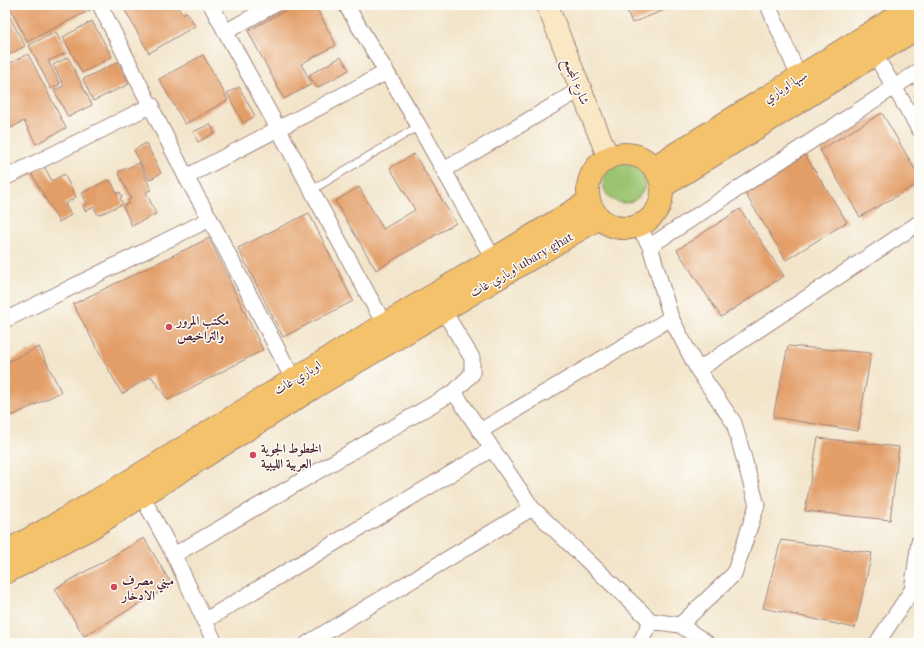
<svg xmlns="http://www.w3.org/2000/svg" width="924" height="648" font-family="'IM FELL French Canon',Amiri,serif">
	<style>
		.green { fill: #9cc46f; stroke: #73724d }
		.building { fill: #e39e67 }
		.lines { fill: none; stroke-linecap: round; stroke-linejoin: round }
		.lane-casing { stroke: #9e827a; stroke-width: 9 }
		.street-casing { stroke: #9e827a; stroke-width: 17 }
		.secondary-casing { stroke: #9e827a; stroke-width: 23 }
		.highway-casing { stroke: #9e827a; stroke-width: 24 }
		.lane { stroke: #fff; stroke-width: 7 }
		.street { stroke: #fff; stroke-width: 15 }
		.secondary { stroke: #fae7c3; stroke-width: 21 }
		.highway { stroke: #f3c26a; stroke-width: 22 }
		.poi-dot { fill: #d1495b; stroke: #fdfcf7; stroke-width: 1.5 }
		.labels { text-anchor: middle; stroke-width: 3; stroke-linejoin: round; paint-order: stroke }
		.street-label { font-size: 13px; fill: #4a1f2b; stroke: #fdfcf7 }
		.poi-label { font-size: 13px; font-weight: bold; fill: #4a1f2b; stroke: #fdfcf7; text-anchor: start }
	</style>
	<rect width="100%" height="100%" fill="#fdfcf7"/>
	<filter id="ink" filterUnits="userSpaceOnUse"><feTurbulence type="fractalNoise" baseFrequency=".025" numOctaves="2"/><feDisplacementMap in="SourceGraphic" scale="8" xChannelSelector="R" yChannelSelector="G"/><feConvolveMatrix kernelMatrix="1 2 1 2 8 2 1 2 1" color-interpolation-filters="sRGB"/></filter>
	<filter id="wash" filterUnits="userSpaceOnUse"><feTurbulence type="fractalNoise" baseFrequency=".012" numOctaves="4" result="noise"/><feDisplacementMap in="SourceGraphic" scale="16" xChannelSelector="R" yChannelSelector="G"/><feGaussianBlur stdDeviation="0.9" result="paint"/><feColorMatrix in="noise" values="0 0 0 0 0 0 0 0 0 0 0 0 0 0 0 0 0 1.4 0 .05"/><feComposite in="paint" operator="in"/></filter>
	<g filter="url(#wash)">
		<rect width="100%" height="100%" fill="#f2e4c9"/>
		<path class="green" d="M603 182a21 21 0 1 1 42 0a21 21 0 1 1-42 0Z"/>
		<g id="blocks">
			<path class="building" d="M9 5H90L92 9 27 42Z
				M122 5H177L182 14 187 12 195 26 149 53Z
				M295 5H315L336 45 301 64 312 84 284 99 248 31Z
				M625 5H677L632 23Z
				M5 8 25 46 5 57Z
				M92 21 112 57 82 73 63 37Z
				M56 32 66 53 48 61 60 84 51 89 29 45Z
				M28 54 66 128 36 144 24 121 5 131V66Z
				M203 55 228 100 185 124 159 79Z
				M68 57 92 105 68 117 54 90 64 86 53 65Z
				M341 57 349 70 317 88 309 75Z
				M118 62 129 84 93 101 83 79Z
				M239 87 255 116 243 123 227 93Z
				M919 93V104L914 96Z
				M882 113 919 176V183L860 217 820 150Z
				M210 124 215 133 198 142 193 132Z
				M146 143 161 173 149 180 134 150Z
				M414 154 456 223 376 270 335 201 359 187 383 229 415 210 390 168Z
				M805 155 847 222 786 260 745 193Z
				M139 163 151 190 146 192 156 214 132 226 123 206 129 203 128 200 131 199 118 172Z
				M44 166 52 181 64 174 76 197 65 204 71 215 59 222 31 173Z
				M108 180 111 181 117 194 120 192 122 197 120 198 123 204 98 215 94 207 85 211 83 206 87 203 82 193Z
				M740 209 784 276 721 317 677 250Z
				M309 213 353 301 283 337 238 248Z
				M209 238 263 350 168 400 151 376 122 394 73 304Z
				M788 346 871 353 858 431 773 417Z
				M39 347 61 392 12 416 5 402V363Z
				M818 438 899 447 890 520 805 511Z
				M144 538 172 585 84 636 55 589Z
				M781 540 872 553 855 628 763 608Z"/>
		</g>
	</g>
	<g filter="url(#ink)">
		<use href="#blocks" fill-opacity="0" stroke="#9e827a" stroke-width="1"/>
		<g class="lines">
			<defs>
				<path id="lane" d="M312 190 419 126"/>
				<path id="street" d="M100 5 186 177 210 219 293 379
					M211 5 389 333
					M346 5 419 126 494 260
					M768 5 799 77
					M225 32 274 5
					M875 55 919 129
					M444 170 581 89
					M186 177 385 73
					M5 178 152 105
					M650 246 919 71
					M5 320 210 219
					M698 370 919 223
					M454 392 532 508 651 621 680 625 734 574 757 505 734 423 698 370 671 318 650 246 638 226
					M480 431 671 318
					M138 489 174 555 215 643
					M174 555 454 392 472 374V358L443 310
					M204 621 492 449
					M680 625 707 643
					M308 643 532 508
					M640 643 651 621
					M877 643 912 590 919 542"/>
				<path id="secondary" d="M547 5 608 157"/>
				<path id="highway" d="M588 191a37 37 0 1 1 74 0a37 37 0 1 1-74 0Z
					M654 167 915 5
					M662 187 919 27
					M5 552C105 499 199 437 296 378 393 318 492 261 589 201
					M5 573 91 528 313 388 599 218"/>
			</defs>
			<use href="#lane" class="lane-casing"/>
			<use href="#street" class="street-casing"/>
			<use href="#secondary" class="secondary-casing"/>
			<use href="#highway" class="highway-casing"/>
			<use href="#lane" class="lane"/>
			<use href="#street" class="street"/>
			<use href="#secondary" class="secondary"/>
			<use href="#highway" class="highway"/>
		</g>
	</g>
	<g class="poi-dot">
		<circle cx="169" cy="327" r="4"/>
		<circle cx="253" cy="455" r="4"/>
		<circle cx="114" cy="587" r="4"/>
	</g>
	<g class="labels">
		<g class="street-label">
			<text transform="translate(577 81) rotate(68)" y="5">شارع المجمع</text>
			<text transform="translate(785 86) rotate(-32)" y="5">سبها-اوباري</text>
			<text transform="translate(521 264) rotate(-30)" y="5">اوباري-غات ubary-ghat</text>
			<text transform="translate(297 377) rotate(-32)" y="5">اوباري-غات</text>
		</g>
		<g class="poi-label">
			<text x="177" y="325">مكتب المرور<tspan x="177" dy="15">والتراخيص</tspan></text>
			<text x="261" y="453">الخطوط الجوية<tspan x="261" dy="15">العربية الليبية</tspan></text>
			<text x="122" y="585">مبني مصرف<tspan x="122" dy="15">الادخار</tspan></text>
		</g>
	</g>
	<rect width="924" height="648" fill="none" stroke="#fdfcf7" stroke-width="20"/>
</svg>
